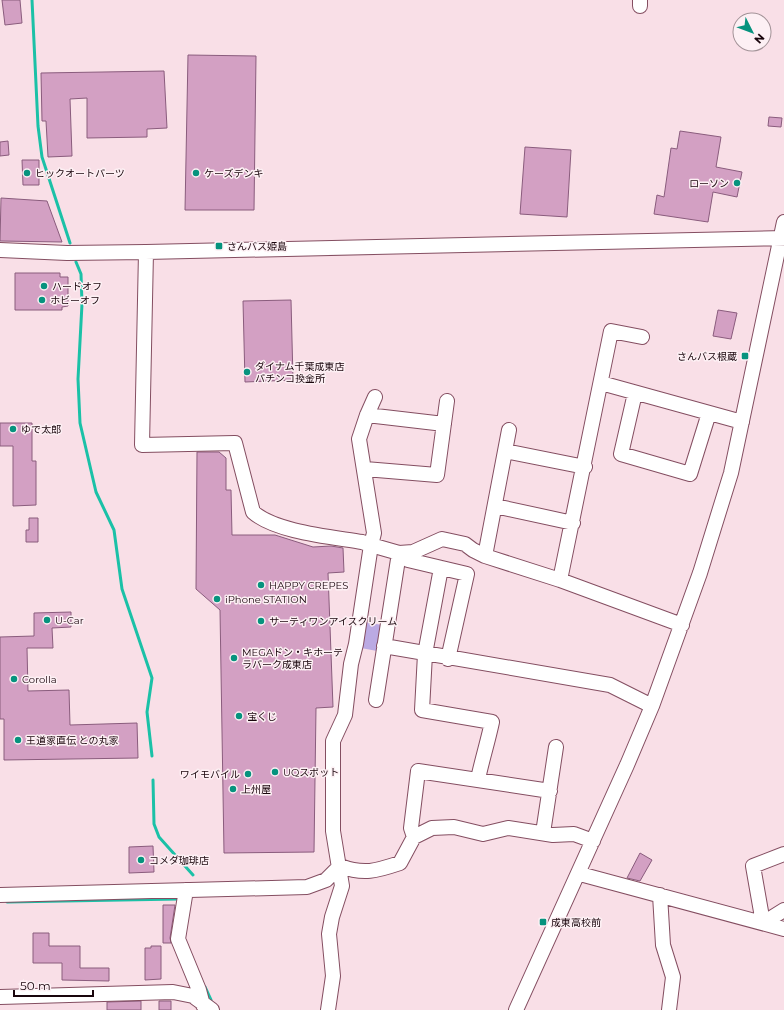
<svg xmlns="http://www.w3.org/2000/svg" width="784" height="1010" font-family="Montserrat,'Noto Sans JP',sans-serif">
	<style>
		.green { fill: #bbaae3 }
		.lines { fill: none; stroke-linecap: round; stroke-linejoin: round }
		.stream { stroke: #1bc1a7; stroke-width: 3 }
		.building { fill: #d3a0c3; stroke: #8a5c7d }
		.minor-casing { stroke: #844e61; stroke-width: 16 }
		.minor { stroke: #fff; stroke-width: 14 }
		.poi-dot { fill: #06937e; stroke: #fdf0f4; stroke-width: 1.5 }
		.labels { text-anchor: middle; stroke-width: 3; stroke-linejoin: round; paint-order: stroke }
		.poi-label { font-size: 10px; fill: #19050c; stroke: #fdf0f4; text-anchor: start }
	</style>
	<rect width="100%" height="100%" fill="#f9dfe7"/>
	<path class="green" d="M365 622 382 625 377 651 361 648Z"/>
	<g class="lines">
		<path class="stream" d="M32 0 38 126 42 157 70 243
			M76 262 81 274 82 304 78 379 80 423 96 492 114 530 122 589 152 678 147 712 152 756
			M153 780 154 824 159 837 193 875
			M7 902 179 899
			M205 987 211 1000"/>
	</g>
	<path class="building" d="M2 0H20L22 23 5 25Z
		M188 55 256 56 254 210H185Z
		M164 71 167 128 147 129V137L87 138V98L70 99 72 156 48 157 46 121H42L41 73Z
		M769 117 782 118 781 127 768 126Z
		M680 131 721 137 716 167 742 172 737 197 713 192 708 222 654 214 657 195 664 197 671 148 677 149Z
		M8 141 9 155 0 156V142Z
		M525 147 571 150 567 217 520 214Z
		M22 160H39V185H23Z
		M1 198 47 201 62 242 0 241Z
		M15 273H60V277H68V306L62 307V310H15Z
		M291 300 293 380 245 382 243 301Z
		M718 310 737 313 731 339 713 336Z
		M0 423H32V461H36V505L13 506V446H0Z
		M197 452H219L226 458V490H231L232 535H275L313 547 331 546 343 548 344 572 328 573 333 707 316 708 314 852 224 853 220 610 196 589Z
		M29 518H38V542H26V530H29Z
		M71 612V627L52 628 53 648H27L28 691 69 690 70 725 137 723 138 758 4 760V719H0V637L34 636V613Z
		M153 846 154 872 129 873V847Z
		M640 853 652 860 640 881 627 878Z
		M163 905H175L170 938 171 943H163Z
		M33 933H49V946H80V968H109V981L62 980V963H33Z
		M151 946H161V979L145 980V948H151Z
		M141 1001V1010H107V1002Z
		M159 1001H171V1010H159Z"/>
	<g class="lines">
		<defs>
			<path id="minor" d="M640 0V6
				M0 250 67 253 146 252 784 238
				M146 252 142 445 235 443 253 512C275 532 333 537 362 542L371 545 356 644 351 664 345 715 333 741V831L342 886 332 917 329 934 333 976 328 1010
				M601 383 742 422
				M635 393 621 454 690 474 709 413
				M375 397 367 415 359 439 374 533 371 545 399 553 413 552 442 539 465 544 473 550 485 556 560 580 682 625
				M367 415 444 424
				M505 451 585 467
				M365 469 437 475 447 401
				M495 506 573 523
				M485 556 509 430
				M441 568 425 654 422 710 492 722C488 741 482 760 478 779
				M560 580 611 331 642 337
				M384 646 610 685 652 706
				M376 700 399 553 408 560 467 574 448 659
				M543 833 556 747
				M414 837 432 828 454 827 483 834 508 828 553 835 574 834 593 841
				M784 854 753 866 763 923 784 910
				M340 866C364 875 376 871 400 863L414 837 411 828 418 771 550 791
				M580 874 784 929
				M186 890 178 939 199 990 203 1005
				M0 895 307 887 326 880 340 866
				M660 895 663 945 673 977 669 1010
				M0 997 173 992 193 996 212 1010
				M516 1010 627 765 652 706 700 573 731 473 784 222"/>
		</defs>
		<use href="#minor" class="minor-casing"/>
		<use href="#minor" class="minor"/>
	</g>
	<g class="poi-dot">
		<circle cx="27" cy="173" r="4"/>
		<circle cx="196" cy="173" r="4"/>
		<circle cx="737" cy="183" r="4"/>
		<rect x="215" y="242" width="8" height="8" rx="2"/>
		<circle cx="44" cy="286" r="4"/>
		<circle cx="42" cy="300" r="4"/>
		<rect x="741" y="352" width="8" height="8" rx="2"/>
		<circle cx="247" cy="372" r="4"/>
		<circle cx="13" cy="429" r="4"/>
		<circle cx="261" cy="585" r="4"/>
		<circle cx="217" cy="599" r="4"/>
		<circle cx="47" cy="620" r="4"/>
		<circle cx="261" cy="621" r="4"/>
		<circle cx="234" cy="658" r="4"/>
		<circle cx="14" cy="679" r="4"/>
		<circle cx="239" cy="716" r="4"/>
		<circle cx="18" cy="740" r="4"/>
		<circle cx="275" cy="772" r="4"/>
		<circle cx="248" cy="774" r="4"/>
		<circle cx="233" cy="789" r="4"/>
		<circle cx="141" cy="860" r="4"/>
		<rect x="539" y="918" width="8" height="8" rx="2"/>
	</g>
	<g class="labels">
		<g class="poi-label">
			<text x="35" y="177">ヒックオートパーツ</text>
			<text x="204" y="177">ケーズデンキ</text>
			<text x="729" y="187" text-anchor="end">ローソン</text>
			<text x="227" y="250">さんバス姫島</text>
			<text x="52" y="290">ハードオフ</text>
			<text x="50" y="304">ホビーオフ</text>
			<text x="737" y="360" text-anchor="end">さんバス根蔵</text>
			<text x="255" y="370">ダイナム千葉成東店<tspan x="255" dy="12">パチンコ換金所</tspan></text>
			<text x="21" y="433">ゆで太郎</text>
			<text x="269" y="589">HAPPY CREPES</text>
			<text x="225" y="603">iPhone STATION</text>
			<text x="55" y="624">U-Car</text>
			<text x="269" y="625">サーティワンアイスクリーム</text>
			<text x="242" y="656">MEGAドン・キホーテ<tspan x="242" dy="12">ラパーク成東店</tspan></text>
			<text x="22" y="683">Corolla</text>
			<text x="247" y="720">宝くじ</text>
			<text x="26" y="744">王道家直伝 との丸家</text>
			<text x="283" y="776">UQスポット</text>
			<text x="240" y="778" text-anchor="end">ワイモバイル</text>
			<text x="241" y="793">上州屋</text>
			<text x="149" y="864">コメダ珈琲店</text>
			<text x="551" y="926">成東高校前</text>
		</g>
	</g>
	<g transform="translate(752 32) rotate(132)"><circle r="19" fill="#fdf0f4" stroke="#a29297"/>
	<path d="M0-3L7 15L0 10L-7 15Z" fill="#06937e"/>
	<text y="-6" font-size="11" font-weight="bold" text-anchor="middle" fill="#19050c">N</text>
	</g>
	<path d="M14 990v6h79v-6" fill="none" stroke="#19050c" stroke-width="2"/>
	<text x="20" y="990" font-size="12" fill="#19050c" stroke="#fdf0f4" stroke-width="3" paint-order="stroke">50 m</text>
</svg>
